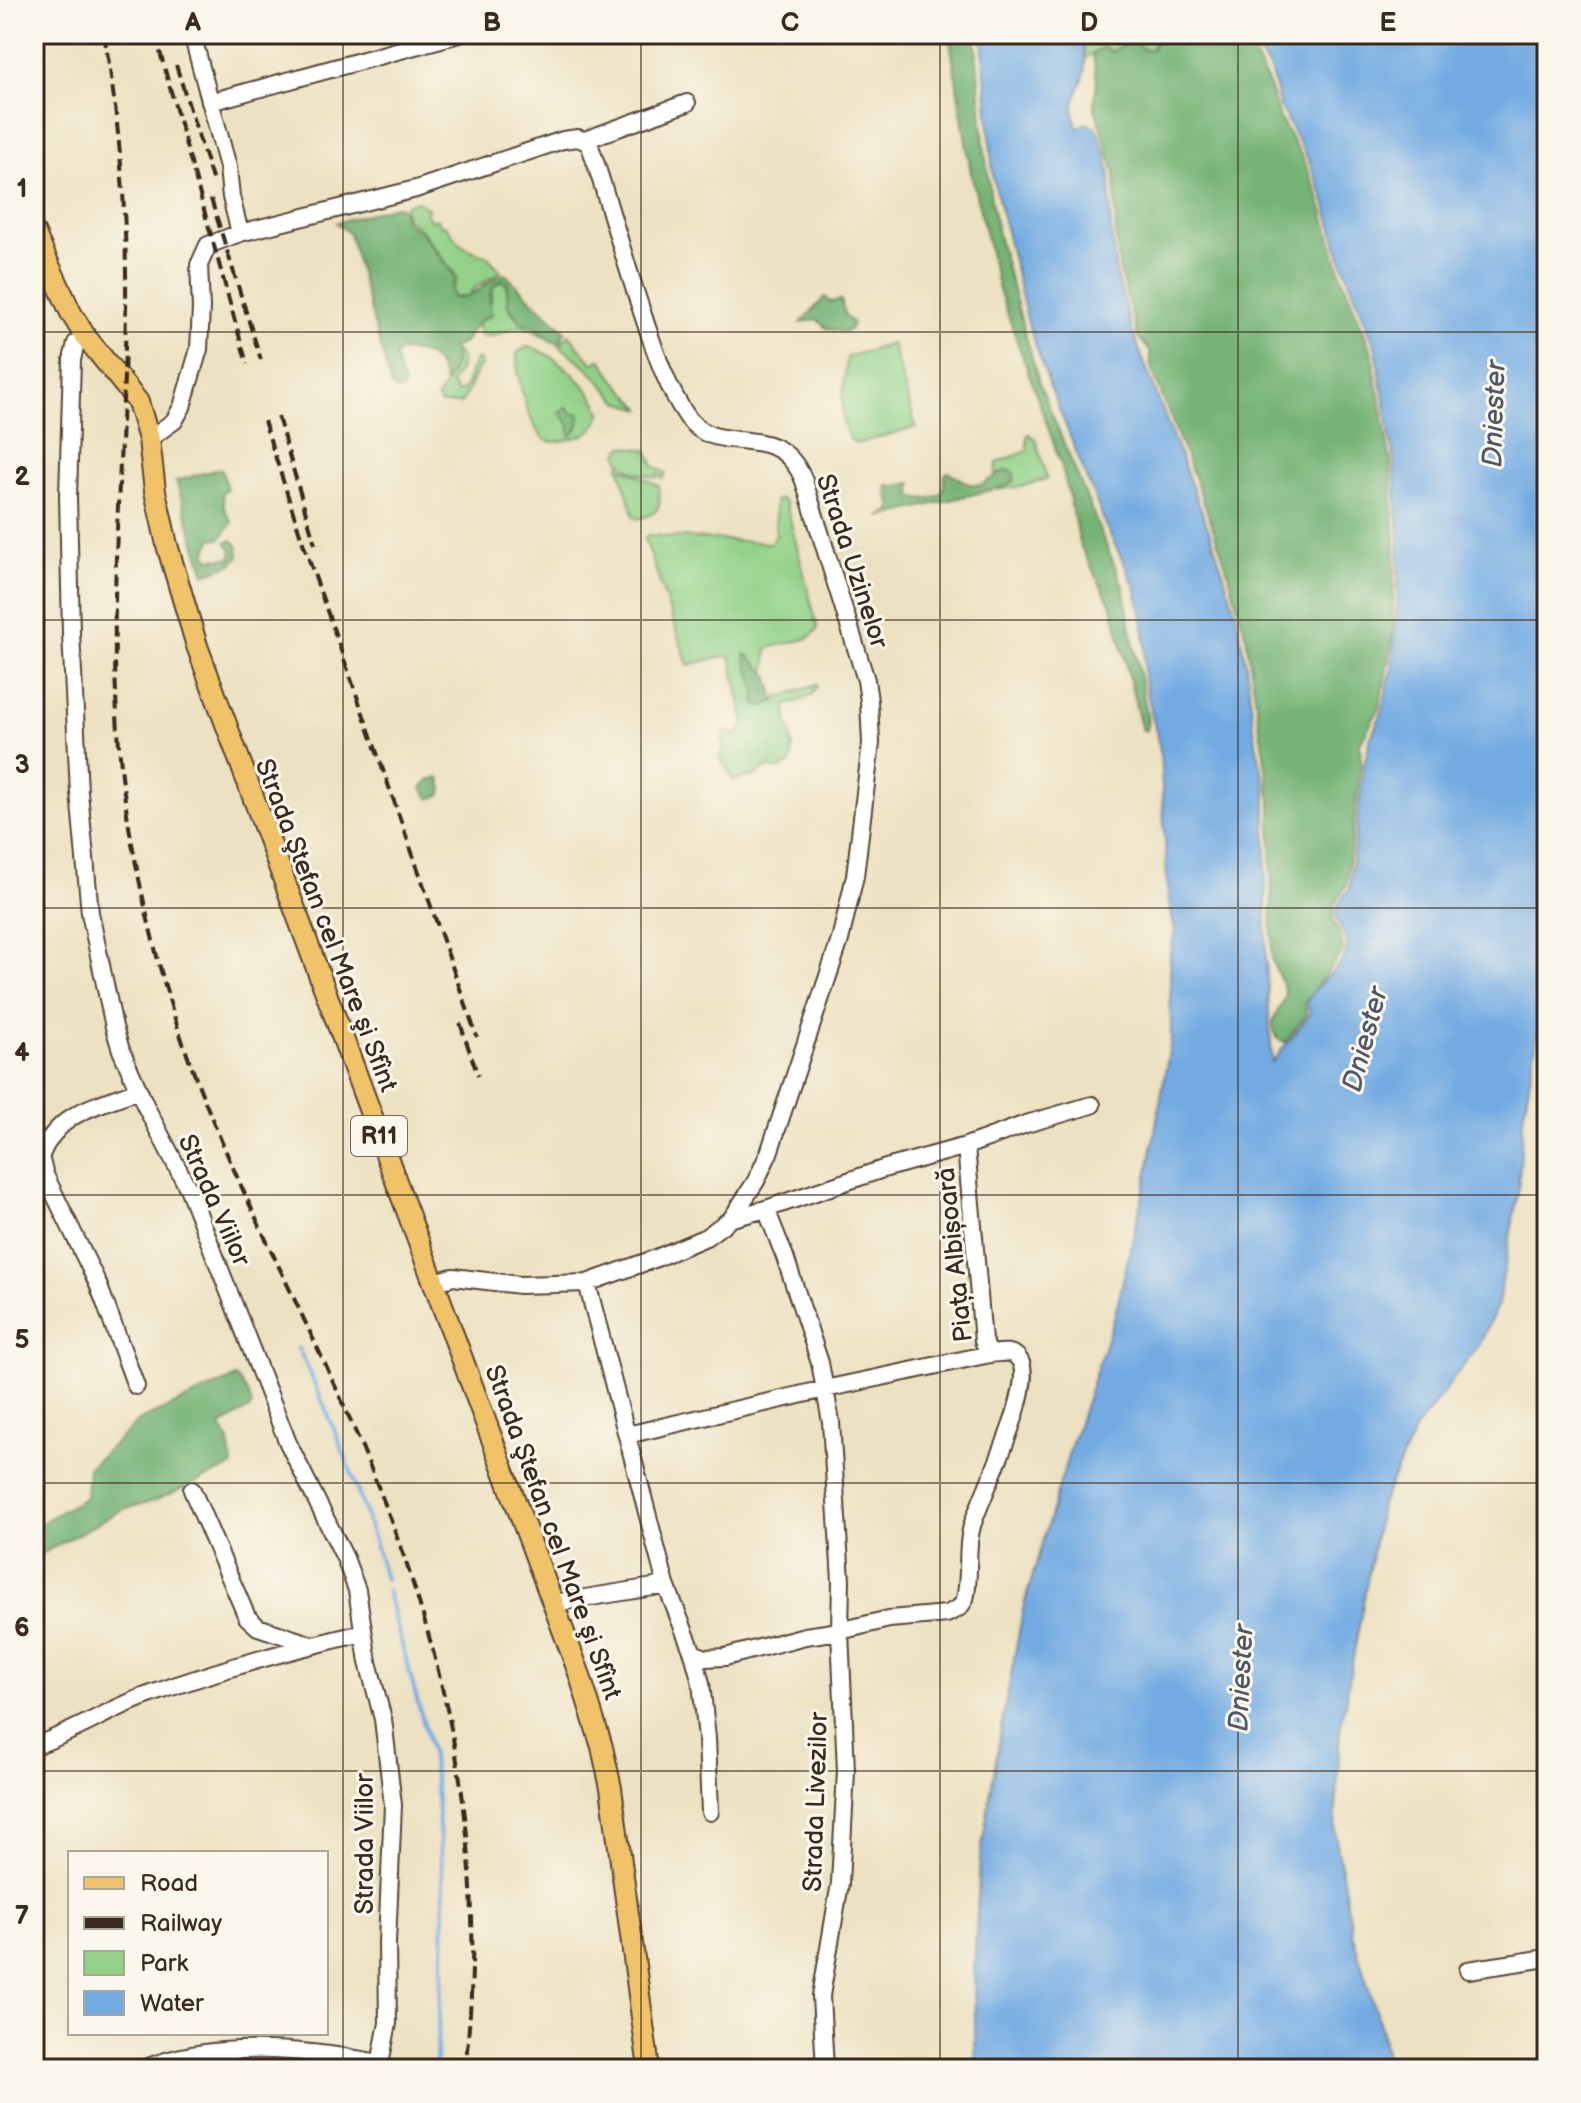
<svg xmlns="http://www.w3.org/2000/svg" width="1581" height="2103" font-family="'Balsamiq Sans',sans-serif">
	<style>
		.green { fill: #92d288; stroke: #667e53; stroke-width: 2 }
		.forest { fill: #75b474; stroke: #586f49; stroke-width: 2 }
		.water { fill: #72abe2; stroke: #566a80; stroke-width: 2 }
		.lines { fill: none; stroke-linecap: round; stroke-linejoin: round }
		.stream { stroke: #72abe2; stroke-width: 4 }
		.minor-casing { stroke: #564536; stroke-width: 20 }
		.major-casing { stroke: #564536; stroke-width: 24 }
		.minor { stroke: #fff; stroke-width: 16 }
		.major { stroke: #f0c369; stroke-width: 20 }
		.rail { stroke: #3b2a1e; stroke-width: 4; stroke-dasharray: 12 6; stroke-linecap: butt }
		.grid { fill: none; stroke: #3b2a1e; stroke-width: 2; stroke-opacity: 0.55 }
		.labels { text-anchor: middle; stroke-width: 6; stroke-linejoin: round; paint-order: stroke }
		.shield { fill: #fbf7ec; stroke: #75685c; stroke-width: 2 }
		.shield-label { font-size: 24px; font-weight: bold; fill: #3b2a1e }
		.street-label { font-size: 26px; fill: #3b2a1e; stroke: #fbf7ec }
		.water-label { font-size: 28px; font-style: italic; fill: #4e5763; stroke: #fbf7ec }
		.neatline { fill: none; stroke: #3b2a1e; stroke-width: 3 }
		.grid-label { font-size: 26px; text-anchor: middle; font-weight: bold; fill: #3b2a1e }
	</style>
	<rect width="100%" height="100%" fill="#fbf7ec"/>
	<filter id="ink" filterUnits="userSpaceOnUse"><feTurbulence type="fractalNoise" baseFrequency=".0125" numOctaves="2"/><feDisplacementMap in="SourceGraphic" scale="16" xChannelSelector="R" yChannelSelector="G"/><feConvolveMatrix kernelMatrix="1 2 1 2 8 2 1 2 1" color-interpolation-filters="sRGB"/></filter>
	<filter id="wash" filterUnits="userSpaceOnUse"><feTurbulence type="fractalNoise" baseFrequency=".006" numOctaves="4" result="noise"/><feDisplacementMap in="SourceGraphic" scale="32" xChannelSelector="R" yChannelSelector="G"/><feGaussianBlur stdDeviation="1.8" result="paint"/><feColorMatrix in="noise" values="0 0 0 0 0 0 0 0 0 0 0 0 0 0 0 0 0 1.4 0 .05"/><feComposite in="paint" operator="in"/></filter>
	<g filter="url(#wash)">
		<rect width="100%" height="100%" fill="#ece1c0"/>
		<path class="green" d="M1080 34H1193C1180 37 1169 34 1157 38L1151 49 1146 50 1134 44 1125 43 1111 52 1097 51 1084 59 1085 52Z
			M417 201 429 209 426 213 431 221 437 219 441 226 445 225 462 246 488 257 501 271 477 286 468 296H454L452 290 457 280 455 274 423 232 406 218 404 206Z
			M503 280C510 289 505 295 508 305 513 317 522 321 533 325 540 328 547 337 553 342 544 337 534 329 524 327 508 326 495 340 480 336L477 322 492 315 490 307 493 286Z
			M569 334 593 364 601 359 613 378 642 409 619 402 588 368 560 346Z
			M892 344 916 427 856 444C834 430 845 380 847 357Z
			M526 347C549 347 598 392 601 414 597 427 587 435 574 438 567 440 555 444 548 441 529 432 515 372 517 353Z
			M455 351C470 362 455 372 451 385L457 392 464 390 474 362 479 359 481 365C471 376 470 392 460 404H441L437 398C446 387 456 365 455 351Z
			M1029 434 1036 440 1047 479 1023 486 997 490 1014 480V473L1010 470 995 475 997 463C1006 457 1020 456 1027 450V436Z
			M623 446 647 450 654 466 666 473 663 479 658 474 657 478 635 472 621 463 618 453Z
			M619 466 659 486C660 507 662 513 638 519L634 517Z
			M781 499 786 504 818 629 809 638 767 648 766 672 758 669 749 655 757 693 755 702 757 706 775 701 778 697 817 685C814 700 798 700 786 706 785 727 798 742 790 764L780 769 765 768 756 775 734 780 719 756 724 750 722 740 725 732 728 731 734 736 745 726 731 657 724 656 688 665 645 539 648 535 771 543 776 535 775 503 776 500Z"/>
		<path class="forest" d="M949 34H975L984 146 991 200 1000 244 1039 383 1123 586 1147 715 1148 727 1146 731 1142 729 1139 719 1113 609 1081 547 1062 467 999 290 971 173Z
			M1193 34H1252L1256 60 1268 83 1279 117 1303 159 1320 200 1341 275 1372 353 1391 464 1395 546 1392 641 1379 709 1360 743 1361 764 1346 886 1334 904 1333 921 1341 936 1343 951 1305 1002 1306 1015 1285 1042 1277 1039C1266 1014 1281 1014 1285 996 1287 985 1274 971 1272 959L1271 801 1246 636 1224 559 1201 495 1151 367 1150 351 1138 337 1120 272 1116 238 1115 174 1094 105 1097 79 1093 55 1103 47 1112 52 1130 42 1146 50 1151 49 1161 35 1184 36Z
			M395 206 401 207 406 222 421 232 455 277 451 290 453 297C476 302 484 278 505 274L565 331 560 343 553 342 534 326 521 322 508 305 507 284 503 280C488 285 488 302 492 315 475 320 473 329 464 343L452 348C462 362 449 371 445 384 439 358 425 348 398 352L395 357 404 386 402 390H395L391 385 349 233 336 223Z
			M825 297 830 302 841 300 845 316 853 323 850 330 842 332 826 328 817 319 801 323Z
			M567 406 572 413H579C581 421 579 431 570 435V425L560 413Z
			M218 469 222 470 227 489 222 493 224 508 232 523 220 539 212 538 206 554 210 559 231 558 232 550 226 542 231 540 238 545 239 556 232 564 205 574 176 481Z
			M1005 470 1014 473V479L1007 486 880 517 891 510C893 500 885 494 888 485L892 487 912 483V496C924 501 933 499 943 492L945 474 948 472 969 484 981 485Z
			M745 654C752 656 759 668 768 674L775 701 761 707 755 702C760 684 746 671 745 654Z
			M440 778 443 789 441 795 430 799 422 788 429 781Z
			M236 1377 249 1395 252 1407 221 1426 229 1442 233 1466 154 1501 123 1509 34 1558V1527L86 1497 88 1468 140 1420Z"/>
		<path class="water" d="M982 34H1080C1085 47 1087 66 1083 79 1075 98 1069 108 1078 128L1086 123 1096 127 1106 154 1110 176 1111 228 1116 273 1132 331 1213 541 1236 614 1246 664 1256 743 1266 789V961L1272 1062 1310 1014C1309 1010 1307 1006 1308 1002 1310 987 1341 971 1346 952 1353 926 1318 923 1349 890L1364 764 1371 737 1381 715 1392 667 1398 594 1399 533 1394 461 1376 349 1342 261 1324 198 1308 159 1280 107 1270 69 1258 52 1257 34H1547V1005L1537 1038 1523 1118 1518 1193 1498 1304 1480 1344 1415 1430 1381 1504 1340 1730 1335 1832 1352 1933 1380 2026 1388 2069H976L974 1969 980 1859 1001 1729 1024 1605 1071 1446 1115 1315 1146 1182 1171 1040 1170 954 1175 931 1168 896 1160 750 1144 679 1145 644 1142 614 1135 586 1106 526 1049 384 1028 323 993 177Z"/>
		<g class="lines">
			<path class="stream" d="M298 1348C333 1421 364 1500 385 1579
				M387 1591 431 1750 437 1799 444 1896 443 1961 436 2059 432 2069"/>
		</g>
	</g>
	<g filter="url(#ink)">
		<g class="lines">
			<defs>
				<path id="minor" d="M192 34 228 167 231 197 240 233
					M210 102 459 34
					M585 140 687 103
					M85 336 76 343 72 360 68 496 71 633 79 792 90 913 114 1027 121 1050 146 1107 189 1190 288 1443 345 1558 357 1590 368 1662 383 1719 393 1805 387 1943 388 2023 379 2069
					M149 439 174 421 182 407 199 349 201 308 199 265 208 245 240 233 416 189 563 140 578 138 589 143C608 199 623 256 642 312 654 348 666 387 688 418 719 460 778 416 804 481L866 680 869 701 871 743 855 876 840 940 769 1153 756 1181 732 1218 706 1237 654 1259 587 1283 520 1285 453 1277 435 1282
					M766 1209 785 1257 820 1363 831 1422 841 1581 840 1631 846 1771 840 1883 821 1996 825 2069
					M732 1218 766 1209 883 1169 966 1146 1026 1124 1092 1105
					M587 1283 666 1585 693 1653 701 1683 707 1738 710 1812
					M136 1386 98 1284 45 1175 40 1157C58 1111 97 1106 138 1090
					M627 1435 825 1389 990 1354
					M192 1490 247 1617 258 1627 309 1644
					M554 1603 666 1585
					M693 1653 705 1658 725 1657 805 1636 840 1631 889 1619 947 1614 960 1607 965 1599C971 1575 965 1549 972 1526 981 1495 1040 1381 1018 1358 1011 1350 1000 1353 990 1354L983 1341 966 1146
					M34 1746C73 1733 107 1710 146 1696 217 1670 289 1650 363 1633
					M1468 1970 1547 1958
					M143 2069C212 2040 307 2049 379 2063"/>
				<path id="major" d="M34 232 71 313 85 336 138 402 149 439 155 491 167 545 197 646 579 1673 602 1747 611 1788 649 2069"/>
			</defs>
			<use href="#minor" class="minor-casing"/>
			<use href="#major" class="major-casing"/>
			<use href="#minor" class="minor"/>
			<use href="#major" class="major"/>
			<path class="rail" d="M104 34C120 124 127 216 126 307 123 490 98 672 134 854 146 916 161 978 181 1037 228 1174 299 1301 356 1433 446 1643 491 1840 465 2069
				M155 34 247 364
				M176 65 213 182
				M211 199 261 360
				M278 417 315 544
				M264 421 301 537 477 1037
				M460 1023 478 1076"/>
		</g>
	</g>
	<path class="grid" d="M343 34V2069M641 34V2069M940 34V2069M1238 34V2069M34 332H1547M34 620H1547M34 908H1547M34 1195H1547M34 1483H1547M34 1771H1547"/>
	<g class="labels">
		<rect class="shield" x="351" y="1116" width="56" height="40" rx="6"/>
		<g class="shield-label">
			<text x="379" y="1144">R11</text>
		</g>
		<g class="street-label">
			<text transform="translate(853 561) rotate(72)" y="9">Strada Uzinelor</text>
			<text transform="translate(327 925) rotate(69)" y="9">Strada Ştefan cel Mare şi Sfînt</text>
			<text transform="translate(215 1200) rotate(66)" y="9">Strada Viilor</text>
			<text transform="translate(954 1255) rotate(-96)" y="9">Piața Albișoară</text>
			<text transform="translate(554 1532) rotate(70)" y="9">Strada Ştefan cel Mare şi Sfînt</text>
			<text transform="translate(815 1802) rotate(-88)" y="9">Strada Livezilor</text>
			<text transform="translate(364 1844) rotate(-90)" y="9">Strada Viilor</text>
		</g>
		<g class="water-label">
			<text transform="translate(1493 414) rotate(-88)" y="10">Dniester</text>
			<text transform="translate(1364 1039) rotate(-75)" y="10">Dniester</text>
			<text transform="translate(1240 1678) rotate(-87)" y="10">Dniester</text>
		</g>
	</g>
	<rect width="1581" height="2103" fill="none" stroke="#fbf7ec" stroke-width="88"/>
	<rect x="68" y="1851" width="260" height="184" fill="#fbf7ec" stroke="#aea59a" stroke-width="2"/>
	<rect x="84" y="1877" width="40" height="12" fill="#f0c369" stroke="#aea59a" stroke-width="2"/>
	<text x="140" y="1891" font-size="24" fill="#3b2a1e">Road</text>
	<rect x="84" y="1917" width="40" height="12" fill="#3b2a1e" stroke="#aea59a" stroke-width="2"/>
	<text x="140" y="1931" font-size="24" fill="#3b2a1e">Railway</text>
	<rect x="84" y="1951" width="40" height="24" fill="#92d288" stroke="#aea59a" stroke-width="2"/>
	<text x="140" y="1971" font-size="24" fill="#3b2a1e">Park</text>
	<rect x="84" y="1991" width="40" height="24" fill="#72abe2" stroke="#aea59a" stroke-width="2"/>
	<text x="140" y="2011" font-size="24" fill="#3b2a1e">Water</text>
	<rect x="44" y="44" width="1493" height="2015" class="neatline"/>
	<g class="grid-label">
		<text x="193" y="31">A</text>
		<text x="492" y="31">B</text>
		<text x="790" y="31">C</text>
		<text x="1089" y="31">D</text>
		<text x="1388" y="31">E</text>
		<text x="22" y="197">1</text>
		<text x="22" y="485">2</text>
		<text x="22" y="773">3</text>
		<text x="22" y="1061">4</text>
		<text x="22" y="1348">5</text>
		<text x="22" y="1636">6</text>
		<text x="22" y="1924">7</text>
	</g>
</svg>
